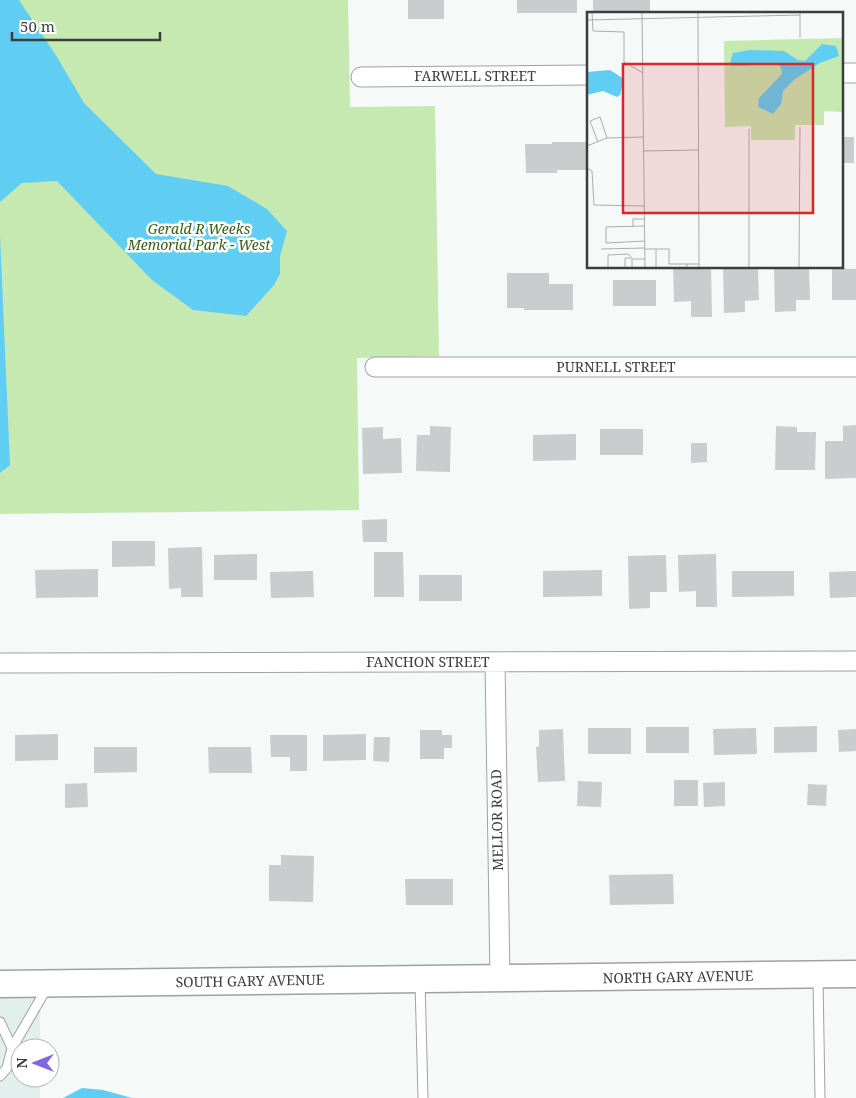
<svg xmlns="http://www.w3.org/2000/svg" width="856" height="1098" font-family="'Noto Serif',serif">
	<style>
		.built { fill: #e3efec }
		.green { fill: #c6e9b2 }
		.water { fill: #60cef2 }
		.building { fill: #c9cdce }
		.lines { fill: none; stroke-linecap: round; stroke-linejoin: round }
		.lane-casing { stroke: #9ea2a1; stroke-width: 11 }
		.street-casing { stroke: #9ea2a1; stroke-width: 21 }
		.secondary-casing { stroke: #9ea2a1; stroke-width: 29 }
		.lane { stroke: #fff; stroke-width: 9 }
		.street { stroke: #fff; stroke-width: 19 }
		.secondary { stroke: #fff; stroke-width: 26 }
		.labels { text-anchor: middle; stroke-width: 5; stroke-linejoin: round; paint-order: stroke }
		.street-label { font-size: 14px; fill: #3c3d3d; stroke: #fff }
		.park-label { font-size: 14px; font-style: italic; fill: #355e11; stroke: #fff }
		.inset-road { fill: none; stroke: #abaead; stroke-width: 1 }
		.view { fill: #d62828; fill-opacity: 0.15; stroke: #d62828; stroke-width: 2.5 }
		.inset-edge { fill: none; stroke: #3c3d3d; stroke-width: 2.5 }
	</style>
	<rect width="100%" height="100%" fill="#f5f9f8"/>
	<path class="built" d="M0 988H40V1048H20V1078H40V1098H0Z"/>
	<path class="green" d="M0 0H348L350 107 435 106 439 356 357 358 359 510 0 514Z"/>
	<path class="water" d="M0 0H19L57 57 84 103 156 174 228 186 267 209 287 231 280 256V274L274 285 246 316 193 310 152 280 57 181 22 183 0 202Z
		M0 235 10 465 0 473Z
		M82 1088 103 1090 132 1098H63Z"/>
	<path class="building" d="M408 0H444V19H408Z
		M517 0H577V13H517Z
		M593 0H650V12L593 13Z
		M842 137H854V163H842Z
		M552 142H588V170H557V173H526L525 144H552Z
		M673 268H711L712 317H691V301L674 302Z
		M723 268H758L759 300 745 301V312L724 313Z
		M774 268H809L810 300H796V311L775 312Z
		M832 268 856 269V300H832Z
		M507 273H549V284H573V310H524V308H507Z
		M613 280H656V306H613Z
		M856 425V478L825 479V441H843V426Z
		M430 426 451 427 450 472 416 471 417 435H430Z
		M776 426 797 427V432H816L815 470H775Z
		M383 427V439L401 438 402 473 363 474 362 428Z
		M600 429H643V455H600Z
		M576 434V460L533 461V435Z
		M691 443H707V462L691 463Z
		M387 519V542H363L362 520Z
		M112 541H155V566L112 567Z
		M202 547 203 597H181V588L169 589 168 548Z
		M374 552H403L404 597H374Z
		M257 554V580H214V555Z
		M716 554 717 607H696V591L679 592 678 555Z
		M666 555 667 592H650V608L629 609 628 556Z
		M98 569V597L36 598 35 570Z
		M602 570V596L543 597V571Z
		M313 571 314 597 271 598 270 572Z
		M732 571H794V596L732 597Z
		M856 571V597L830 598 829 572Z
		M419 575H462V601H419Z
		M817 726V752L774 753V727Z
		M646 727H689V753H646Z
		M588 728H631V754H588Z
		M756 728 757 754 714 755 713 729Z
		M563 729 565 781 538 782 536 747 539 746V730Z
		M856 729V751L839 752 838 730Z
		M420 730H442V735H452V748H444V759H420Z
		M58 734V760L15 761V735Z
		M366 734V760L323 761V735Z
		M270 735H307V771H290V757H271Z
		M374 737H390L389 762 373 761Z
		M94 747H137V772L94 773Z
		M208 747H251L252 773H209Z
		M674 780H698V806H674Z
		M578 781 602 782 601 807 577 806Z
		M725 782V806L704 807 703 783Z
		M87 783 88 807 65 808V784Z
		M808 784 827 785 826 806 807 805Z
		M281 855 314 856 313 902 269 901V865H281Z
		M673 874 674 904 610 905 609 875Z
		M405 879H453V905H406Z"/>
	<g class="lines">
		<defs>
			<path id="lane" d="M818 978 820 1098
				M420 981 423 1098
				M0 1022 12 1048
				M0 1076 7 1068 12 1048 48 986"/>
			<path id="street" d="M842 73H856
				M361 77 588 75
				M375 367H856
				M495 662 500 979
				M0 663 856 661"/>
			<path id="secondary" d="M0 984 856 974"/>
		</defs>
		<use href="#lane" class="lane-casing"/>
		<use href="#street" class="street-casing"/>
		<use href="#secondary" class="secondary-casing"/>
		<use href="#lane" class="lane"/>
		<use href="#street" class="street"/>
		<use href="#secondary" class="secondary"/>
	</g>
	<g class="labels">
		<g class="street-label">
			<text x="475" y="81">FARWELL STREET</text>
			<text x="616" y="372">PURNELL STREET</text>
			<text x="428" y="667">FANCHON STREET</text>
			<text transform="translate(497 820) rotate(-91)" y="5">MELLOR ROAD</text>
			<text transform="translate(678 977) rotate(-1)" y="5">NORTH GARY AVENUE</text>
			<text transform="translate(250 981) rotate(-1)" y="5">SOUTH GARY AVENUE</text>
		</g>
		<g class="park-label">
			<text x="199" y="234">Gerald R Weeks<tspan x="199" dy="16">Memorial Park - West</tspan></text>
		</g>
	</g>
	<g transform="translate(587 12)">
		<rect width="256" height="256" fill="#f5f9f8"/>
		<path d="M256 26V100L237 99V113H208V128H164V114L138 115 137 29Z" fill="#c6e9b2"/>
		<path d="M235 32 249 34 252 44 233 51 208 67 196 79 194 92 186 102 171 95 172 86 195 62 194 56 191 52 145 54 143 51 146 41 163 38 197 39 211 48 218 49ZM23 58 37 67 33 83 30 85 16 79 0 83V60Z" fill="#60cef2"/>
		<path class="inset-road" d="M5 0 6 19 37 20V50L56 61M55 0 58 256M111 0 112 256M213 0V26M0 8 213 3M162 117V256M11 130 3 109 13 105 20 126M0 134 20 126 56 125M56 139 111 138M0 156 5 159 7 193 57 194M57 214 19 215V231L58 229M46 215V207H57M14 237 58 236M58 237H82V252H100M69 237V256M21 256V243L41 242 44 245M38 256V246H45M45 256V247H58M100 256V252H112M212 256 213 115"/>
		<path class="view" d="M36 52H226V201H36Z"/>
		<rect width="256" height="256" class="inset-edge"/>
	</g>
	<g transform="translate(35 1063) rotate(270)"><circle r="24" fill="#ffffff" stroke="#b1b1b1"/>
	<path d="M0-4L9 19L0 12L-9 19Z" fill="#8167e2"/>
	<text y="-8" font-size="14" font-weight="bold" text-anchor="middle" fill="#3c3d3d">N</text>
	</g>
	<path d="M12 32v8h148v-8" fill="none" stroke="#3c3d3d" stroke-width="2.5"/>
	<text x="20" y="32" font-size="15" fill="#3c3d3d" stroke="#ffffff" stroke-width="4" paint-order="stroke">50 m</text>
</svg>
